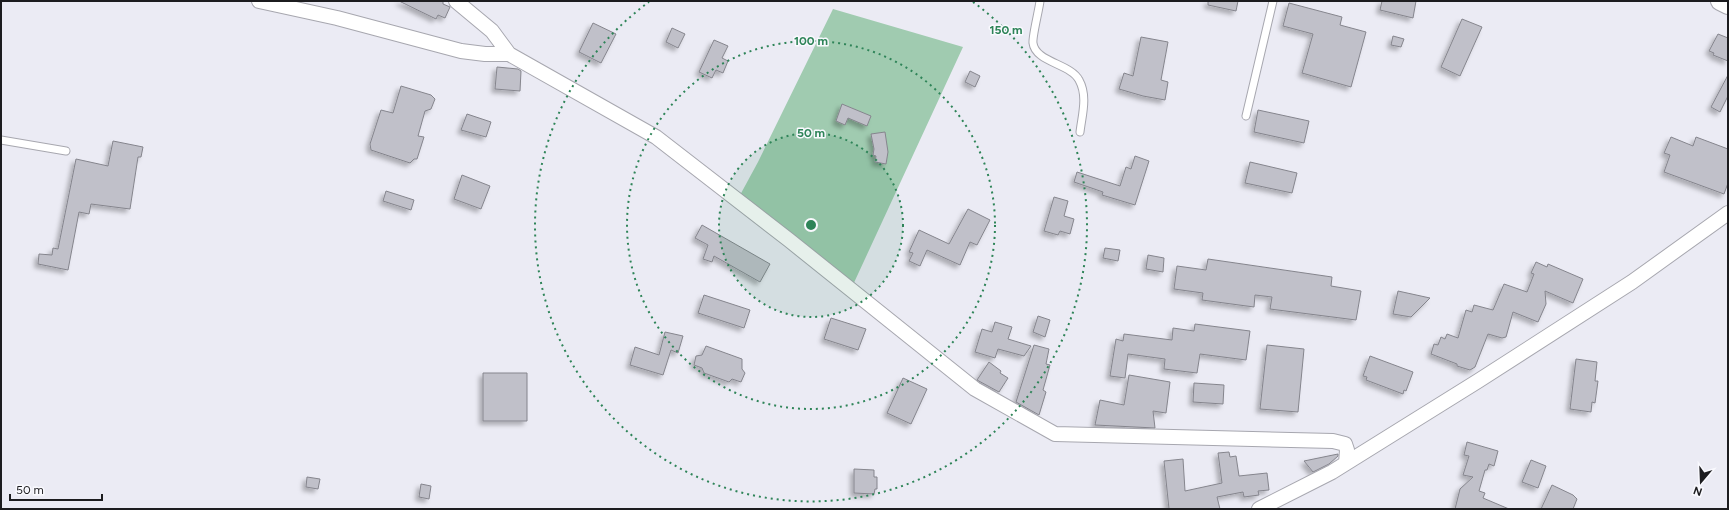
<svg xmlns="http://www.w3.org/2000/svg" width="1729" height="510" font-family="Figtree,sans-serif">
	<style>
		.green { fill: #a0cbb0 }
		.building { fill: #c0c0c9; stroke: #85858d; filter: url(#shadow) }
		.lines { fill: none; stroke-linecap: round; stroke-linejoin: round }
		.service-casing { stroke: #a7a7af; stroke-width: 9 }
		.minor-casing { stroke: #a7a7af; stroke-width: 16 }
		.tertiary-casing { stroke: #a7a7af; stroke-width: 20 }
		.service { stroke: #fff; stroke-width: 7 }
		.minor { stroke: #fff; stroke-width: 14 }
		.tertiary { stroke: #fff; stroke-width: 18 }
		.ring { fill: none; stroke: #2e8458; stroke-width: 2; stroke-dasharray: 2 4 }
		.centre { fill: #2e8458; stroke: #f9f9fe; stroke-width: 2 }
		.ring-label { font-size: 12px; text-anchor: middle; font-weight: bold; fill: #2e8458; stroke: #f9f9fe; stroke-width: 3; stroke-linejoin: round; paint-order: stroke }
	</style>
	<defs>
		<filter id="shadow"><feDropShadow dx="-3.5" dy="3.5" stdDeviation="2" flood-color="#0004"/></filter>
	</defs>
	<rect width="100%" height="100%" fill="#ebebf4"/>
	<path class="green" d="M833 9 963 47 852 287 739 197 758 162Z"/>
	<path class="building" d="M399 1H443V4L450 7 445 18 438 15 436 19Z
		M1208 1H1238L1236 11 1208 5Z
		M1382 1H1416L1413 18 1380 10Z
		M1289 3 1342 17 1340 25 1366 32 1351 87 1302 73 1313 34 1283 26Z
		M1462 19 1482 27 1460 76 1441 67Z
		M593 23 616 34 601 63 579 52Z
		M672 28 685 34 678 48 666 42Z
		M1718 34 1728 38V61L1713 55 1714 53 1709 51Z
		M1393 36 1404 39 1401 47 1391 45Z
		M1141 37 1168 42 1161 80 1168 82 1165 100 1143 96 1119 89 1124 73 1133 76Z
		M714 40 728 46 722 58 728 61 723 73 716 70 712 78 699 72Z
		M497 67 518 69 521 71 520 91 495 89Z
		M970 71 980 76 975 87 965 82Z
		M1728 75V96L1720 112 1711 107Z
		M401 86 431 95 435 99 431 109 425 111 418 136 424 137 417 159H414L410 163 371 150 370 144 381 110 393 113Z
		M842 104 871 116 867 126 848 118 845 125 836 121Z
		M1258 110 1309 121 1304 143 1254 132Z
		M467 114 491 122 486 137 461 130Z
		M885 132 888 152 886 164 875 162 876 156 873 155 874 149 871 134Z
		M1671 137 1693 146 1696 137 1728 149V183L1724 194 1664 172 1670 155 1664 153Z
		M113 141 143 147 141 157H138L130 209 91 204 89 214 79 212 68 270 38 264 39 254 52 255 53 248 58 249 76 159 108 166Z
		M1135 156 1149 161 1135 205 1102 195 1103 192 1074 182 1077 172 1120 186 1126 167 1131 169Z
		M1250 162 1297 173 1292 193 1245 183Z
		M462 175 490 186 481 209 454 199Z
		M386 191 414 200 411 210 383 201Z
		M1054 197 1068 201 1064 216 1074 219 1070 234 1060 231 1058 235 1044 231Z
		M968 209 990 220 977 245 970 242 960 265 927 250 920 266 909 261 913 253 909 252 919 230 949 244Z
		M702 225 770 264 760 282 714 256 712 262 703 259 708 245 695 238Z
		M1105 248 1120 250 1118 261 1103 258Z
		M1148 255 1164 258 1163 272 1146 269Z
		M1208 259 1332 277 1331 286 1361 291 1356 320 1270 309 1272 297 1255 295 1254 307 1202 300 1203 293 1174 289 1177 266 1206 270Z
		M1536 262 1547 267 1548 264 1583 279 1573 303 1545 291 1546 304 1538 322 1513 312 1506 337 1502 338 1488 334 1475 367 1470 370 1457 366V364L1431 354 1434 344 1438 345 1441 337 1445 339 1447 334 1458 338 1466 310 1472 312 1474 305 1493 310 1504 284 1527 292 1534 274 1531 273Z
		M1398 291 1430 298 1411 317 1393 314Z
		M704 295 750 310 744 328 698 313Z
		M1038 316 1050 320 1045 337 1033 332Z
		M831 318 866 329 858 350 824 339Z
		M995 322 1012 327 1008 339 1031 346 1024 356 998 349 995 358 975 352 982 329 992 332Z
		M1195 324 1250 331 1246 360 1200 354 1197 373 1164 369 1165 359 1128 354 1125 378 1110 376 1116 339 1123 341 1124 334 1172 340 1173 328 1194 331Z
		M665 332 683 336 678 353 671 350 663 375 630 365 635 347 659 355Z
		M1034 345 1049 349 1046 364 1050 365 1043 390 1046 392 1039 415 1016 402Z
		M1267 345 1304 349 1298 412 1260 409Z
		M706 346 742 359V369L745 373 741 382 732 379 729 382 704 373 702 368 694 365 696 356 702 355Z
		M1370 356 1413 372 1406 391 1404 390 1403 394 1366 380 1367 377 1363 376Z
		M1576 359 1597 362 1595 381H1598L1595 403 1592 402 1591 412 1570 409Z
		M989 362 1001 371 1000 373 1008 378 999 392 977 380Z
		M483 373H527V421H483Z
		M1129 375 1170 382 1166 413 1153 411 1155 428 1095 425 1100 400 1124 405Z
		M903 378 927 389 911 424 887 413Z
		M1194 383 1224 385 1223 404 1193 402Z
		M1467 442 1498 451 1494 466 1489 464 1487 470H1485L1479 491 1485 493 1483 498 1509 509H1455L1460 489 1473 477 1463 475 1469 456 1464 455Z
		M1229 452 1230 457 1236 456 1239 476 1267 473 1269 490 1258 491 1259 495 1244 497 1243 492 1217 497 1220 509H1169L1164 461 1183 459 1185 491 1222 483 1218 453Z
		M1338 454V456L1329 464 1313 472 1304 461Z
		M1531 460 1546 466 1538 488 1522 482Z
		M854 469 874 470V477H877V489H875L874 494 854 493Z
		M307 477 320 479 318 489 306 487Z
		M421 484 431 486 429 499 419 497Z
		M1552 485 1573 495 1577 499 1573 509H1541Z"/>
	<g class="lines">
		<defs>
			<path id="service" d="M1040 1C1039 10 1032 37 1033 43 1035 62 1071 64 1079 80 1088 96 1082 115 1080 132
				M1246 116 1273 1
				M1 140 66 151"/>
			<path id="minor" d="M259 1 337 18 461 51 485 54H509
				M456 1 492 31 509 54 656 137 789 240 975 389 1055 434 1333 441 1345 444 1347 450 1346 463
				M1259 509 1332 472 1478 381 1632 282 1728 213"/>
			<path id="tertiary" d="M1720 1 1728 5"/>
		</defs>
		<use href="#service" class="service-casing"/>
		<use href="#minor" class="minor-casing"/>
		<use href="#tertiary" class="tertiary-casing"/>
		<use href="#service" class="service"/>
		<use href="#minor" class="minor"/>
		<use href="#tertiary" class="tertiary"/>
	</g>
	<circle cx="811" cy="225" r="92" fill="#2e8458" fill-opacity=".12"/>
	<g class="ring">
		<circle cx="811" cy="225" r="92"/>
		<circle cx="811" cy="225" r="184"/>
		<path d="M973 2A276 276 0 1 1 649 2"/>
	</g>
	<circle cx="811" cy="225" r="6" class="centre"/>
	<g class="ring-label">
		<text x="1006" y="34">150 m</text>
		<text x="811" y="45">100 m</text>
		<text x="811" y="137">50 m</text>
	</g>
	<rect width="1729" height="510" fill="none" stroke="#1c1c1f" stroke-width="4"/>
	<g transform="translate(1701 482) rotate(199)" stroke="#f9f9fe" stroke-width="3" paint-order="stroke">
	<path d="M0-3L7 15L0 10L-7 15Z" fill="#1c1c1f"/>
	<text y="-6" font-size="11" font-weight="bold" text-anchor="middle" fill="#1c1c1f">N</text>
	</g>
	<path d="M10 494v6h92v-6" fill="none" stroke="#1c1c1f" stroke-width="2"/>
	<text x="16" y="494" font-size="12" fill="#1c1c1f" stroke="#f9f9fe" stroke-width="3" paint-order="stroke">50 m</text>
</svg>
